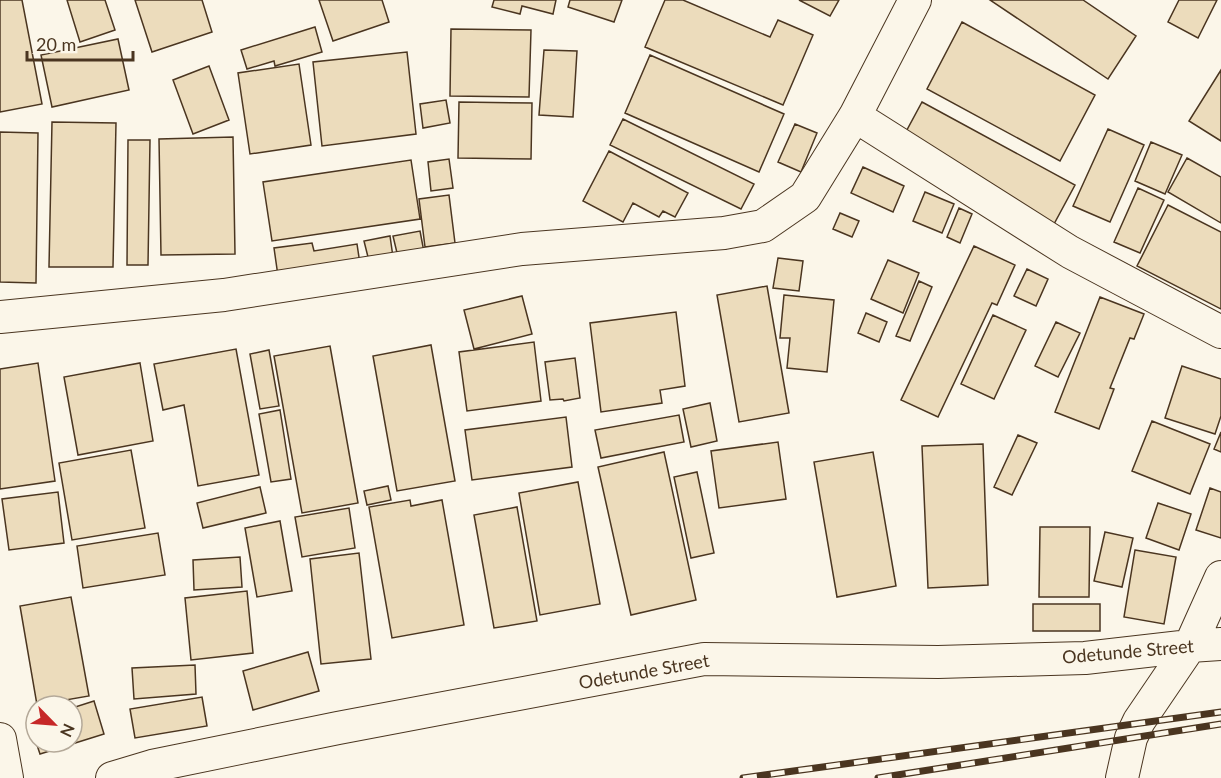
<svg xmlns="http://www.w3.org/2000/svg" width="1221" height="778" font-family="Lato,sans-serif">
	<style>
		.building { fill: #ecdcbc; stroke: #4a3520; stroke-width: 1.5 }
		.lines { fill: none; stroke-linecap: round; stroke-linejoin: round }
		.street-casing { stroke: #4a3520; stroke-width: 34 }
		.street { stroke: #fbf6e9; stroke-width: 32 }
		.rail-casing { stroke: #4a3520; stroke-width: 7 }
		.rail { stroke: #fbf6e9; stroke-width: 4.5; stroke-dasharray: 14; stroke-linecap: butt }
		.labels { text-anchor: middle; stroke-width: 4.5; stroke-linejoin: round; paint-order: stroke }
		.street-label { font-size: 18px; fill: #4a3520; stroke: #fbf6e9 }
	</style>
	<rect width="100%" height="100%" fill="#fbf6e9"/>
	<path class="building" d="M0 0H22L42 104 0 112Z
		M67 0H105L115 30 80 42Z
		M135 0H202L212 32 152 52Z
		M319 0H382L389 22 333 41Z
		M494 0H556L553 14 522 6 520 14 492 7Z
		M570 0H622L614 22 568 7Z
		M665 0H683L770 37 778 20 813 35 783 105 645 47Z
		M799 0H839L830 16Z
		M990 0H1083L1136 36 1108 79Z
		M1179 0H1217L1198 38 1168 22Z
		M962 22 1095 95 1060 161 927 89Z
		M315 27 322 52 275 66 274 61 247 69 241 50Z
		M451 29 531 30 529 97 450 96Z
		M118 39 129 90 52 107 41 55Z
		M544 50 577 51 573 117 539 115Z
		M407 52 416 134 322 146 313 62Z
		M650 55 784 114 759 172 625 113Z
		M299 64 311 145 250 154 238 73Z
		M209 66 229 120 193 134 173 80Z
		M1221 70V141L1189 121Z
		M446 100 450 123 423 128 420 104Z
		M459 102 532 103 531 159 458 158Z
		M922 102 1075 185 1054 224 901 141Z
		M623 119 754 184 741 209 610 145Z
		M52 122 116 123 113 267H49Z
		M795 124 817 133 801 172 778 162Z
		M1108 129 1144 145 1110 222 1073 206Z
		M0 132 38 133 36 283 0 282Z
		M233 137 235 254 161 255 159 139Z
		M128 140H150L148 265H127Z
		M1151 142 1182 155 1165 194 1135 181Z
		M609 151 688 193 675 217 663 211 659 217 633 203 623 222 583 201Z
		M1187 158 1221 177V223L1168 192Z
		M449 159 453 188 431 191 428 162Z
		M411 160 420 219 272 241 263 182Z
		M863 167 904 186 893 212 851 193Z
		M1138 188 1164 200 1140 253 1114 242Z
		M925 192 954 204 942 233 913 221Z
		M449 195 455 243 425 247 419 199Z
		M1168 205 1221 232V309L1137 266Z
		M959 208 972 214 960 243 947 237Z
		M840 213 859 221 852 237 833 229Z
		M420 231 424 252 398 257 393 236Z
		M390 236 393 257 369 261 364 241Z
		M312 243 314 251 357 244 360 264 278 276 274 248Z
		M974 246 1015 265 997 305 992 303 938 417 901 400Z
		M778 258 803 261 799 291 773 288Z
		M888 260 919 273 903 313 871 299Z
		M1027 269 1048 279 1036 306 1014 296Z
		M919 281 932 287 910 341 896 336Z
		M767 286 789 413 739 422 717 295Z
		M784 295 834 300 827 372 787 368 790 338H780Z
		M522 296 532 334 474 349 464 310Z
		M1100 297 1144 314 1134 339 1130 338 1110 388 1114 389 1099 429 1055 412Z
		M676 312 685 386 660 390 662 403 601 412 590 323Z
		M866 313 887 322 879 342 858 333Z
		M993 315 1026 330 994 399 961 384Z
		M1056 322 1080 333 1058 377 1035 366Z
		M534 342 541 401 467 411 459 352Z
		M431 345 455 481 397 491 373 356Z
		M330 346 358 503 302 513 274 356Z
		M236 349 259 475 198 486 184 405 163 410 154 364Z
		M269 350 279 406 260 409 250 354Z
		M575 358 580 398 564 401 563 399 550 400 545 362Z
		M38 363 55 481 0 489V369Z
		M140 363 153 441 78 455 64 377Z
		M1182 366 1221 379V416L1215 434 1165 418Z
		M710 403 717 441 691 447 683 409Z
		M280 410 291 479 271 482 259 414Z
		M679 415 684 442 601 458 595 430Z
		M566 417 572 467 472 480 465 430Z
		M1152 421 1210 444 1190 494 1132 471Z
		M1221 432V452L1214 449Z
		M1018 435 1037 443 1012 495 994 487Z
		M778 442 786 499 719 508 711 451Z
		M983 444 988 585 928 588 922 446Z
		M131 450 145 528 72 540 59 463Z
		M664 452 696 600 631 615 598 467Z
		M873 452 896 586 837 597 814 462Z
		M697 472 714 553 691 558 674 477Z
		M578 482 600 604 540 615 519 493Z
		M388 486 391 500 367 505 364 491Z
		M260 487 266 513 203 528 197 503Z
		M1210 488 1221 492V538L1196 530Z
		M58 492 64 543 9 550 2 499Z
		M410 500 411 506 442 500 464 625 392 638 369 507Z
		M1158 503 1191 514 1179 550 1146 538Z
		M517 507 537 621 494 628 474 515Z
		M349 508 355 548 302 557 295 517Z
		M280 521 292 591 257 597 245 528Z
		M1040 527H1090L1089 597H1039Z
		M1105 532 1133 538 1122 587 1094 581Z
		M158 533 165 575 83 588 77 546Z
		M1135 550 1176 557 1164 624 1124 617Z
		M359 553 371 659 321 664 310 559Z
		M240 557 242 587 194 590 193 560Z
		M247 591 253 653 191 660 185 598Z
		M71 597 89 696 37 705 20 606Z
		M1033 604H1100V631H1033Z
		M308 652 319 691 253 710 243 671Z
		M195 665 196 694 134 699 132 668Z
		M202 697 207 726 135 738 130 709Z
		M94 701 104 734 40 754 36 742H72V708Z
		M36 719V742L30 721Z"/>
	<g class="lines">
		<defs>
			<path id="street" d="M855 116 1070 252 1221 332
				M0 317 224 295 522 249 724 233 763 226 805 197 855 116 915 0
				M0 739 7 778
				M112 778 152 766 338 728 704 659 938 662 1085 658 1190 646 1221 644
				M1122 778 1131 738 1139 721 1190 646 1221 577"/>
		</defs>
		<use href="#street" class="street-casing"/>
		<use href="#street" class="street"/>
		<defs>
			<path id="rail" d="M743 778 1221 712
				M878 778 1221 724"/>
		</defs>
		<use href="#rail" class="rail-casing"/>
		<use href="#rail" class="rail"/>
	</g>
	<g class="labels">
		<g class="street-label">
			<text transform="translate(1128 652) rotate(-5)" y="6">Odetunde Street</text>
			<text transform="translate(644 672) rotate(-10)" y="6">Odetunde Street</text>
		</g>
	</g>
	<g transform="translate(54 724) rotate(115)"><circle r="28" fill="#fbf6e9" stroke="#b4a999" stroke-width="1.5"/>
	<path d="M0-4.5L10 22L0 15L-10 22Z" fill="#c62828"/>
	<text y="-9" font-size="16" font-weight="bold" text-anchor="middle" fill="#4a3520">N</text>
	</g>
	<path d="M27 51v9h106v-9" fill="none" stroke="#4a3520" stroke-width="3"/>
	<text x="36" y="51" font-size="18" fill="#4a3520" stroke="#fbf6e9" stroke-width="4.5" paint-order="stroke">20 m</text>
</svg>
